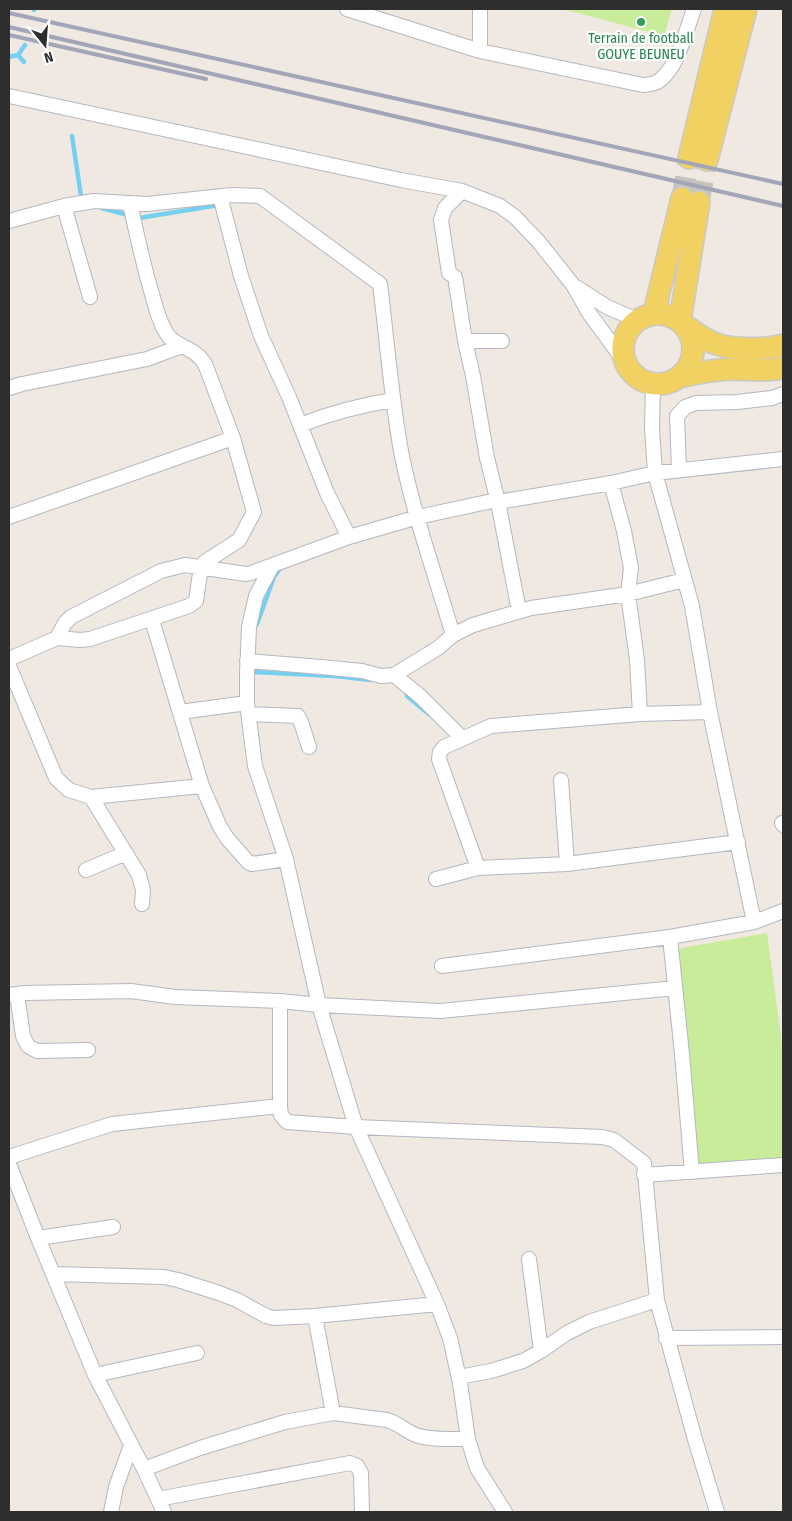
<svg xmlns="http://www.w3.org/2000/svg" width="792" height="1521" font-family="'Fira Sans Condensed',sans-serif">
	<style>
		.pitch { fill: #c9ec9a }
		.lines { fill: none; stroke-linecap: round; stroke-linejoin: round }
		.stream { stroke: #75cff0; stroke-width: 4.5 }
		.primary-tunnel { stroke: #c8c4bd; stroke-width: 21; stroke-dasharray: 21 11; stroke-linecap: butt }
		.minor-casing { stroke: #b4b7c1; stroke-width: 16 }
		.primary-casing { stroke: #c9c9c9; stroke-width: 24 }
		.minor { stroke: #fff; stroke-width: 14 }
		.primary { stroke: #f2d163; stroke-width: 21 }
		.rail { stroke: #a3a6b8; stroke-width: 4 }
		.leisure-dot { fill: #2e9e5b; stroke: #fff; stroke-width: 2 }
		.labels { text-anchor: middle; stroke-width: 4.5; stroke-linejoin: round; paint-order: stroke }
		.leisure-label { font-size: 14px; fill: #27864d; stroke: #fff }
	</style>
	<rect width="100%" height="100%" fill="#efe9e1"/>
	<path class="pitch" d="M563 9H672L664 36Z
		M767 933 783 1052V1163L692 1171 670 950Z"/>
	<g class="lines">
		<path class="stream" d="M34 10V9
			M18 55 24 62
			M9 57 18 55 25 45
			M72 136 81 196 83 201
			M102 208 139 218 219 205
			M253 625 257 624 274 577 281 567
			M252 669V672L335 676 371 680
			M406 689 407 696 430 715"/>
		<path class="primary-tunnel" d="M682 198 689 158
			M699 202 707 160"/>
		<defs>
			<path id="minor" d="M347 9 480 51 643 85C647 85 651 84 655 83 677 73 686 30 694 9
				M480 9V51
				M9 96 401 180 462 191 500 206 515 217 538 241 573 285 589 313 625 362
				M462 191 445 208 441 220 449 273 455 277 465 341 473 376 487 458 498 502 519 611
				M220 196 241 276 261 336 289 397 327 493 349 537
				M64 206 90 297
				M9 221 64 206 94 201 147 204 232 195 260 196 380 284C387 340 391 396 401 451 413 513 435 574 453 635L438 648 394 675
				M576 287 607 307 637 320
				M465 341H502
				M653 383 652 428 655 473 692 606 710 712 754 922
				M9 388 22 384 147 359 182 346
				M300 425C331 413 361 405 393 400
				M679 470 677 416 685 407 696 403 737 402 772 398 783 394
				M611 483 624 531 631 568 628 594 637 660 640 714
				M9 517 233 438
				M272 566 256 596 249 627 247 674V703L255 766 286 859 319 1005 356 1127 437 1304 450 1338 460 1383 468 1439 477 1468 505 1512
				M152 620 202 786 220 827 227 838 248 862 252 864 286 859
				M453 635 473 625 531 608 628 594 684 580
				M57 638 65 623 71 617 161 571 185 565 246 574 251 573 349 537 418 517 492 501 498 502 611 483 655 473 783 459
				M9 659 57 638 80 640 90 639 189 606 196 601 200 573 205 562 239 540 254 512 233 438 205 364C194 346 176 348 167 334 159 322 156 308 152 294 143 265 137 234 130 204
				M247 661 321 667 362 671 381 676 394 675 420 696 462 738
				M9 666 56 778 69 790 91 797 202 786
				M180 712 247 703
				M249 714 298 716 301 722 309 747
				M561 780 567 864
				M91 797 139 875 143 890 142 904
				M782 823 783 825
				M478 868 439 759 440 752 444 747 491 726 640 714 710 712
				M86 870 126 853
				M436 879 478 868 567 864 738 842
				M670 937 682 1054 692 1172
				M442 966 670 937 754 922 783 911
				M17 994 23 1036 28 1046 37 1051 88 1050
				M9 995 25 993 131 991 175 997 280 1001 319 1005 440 1011 675 988
				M280 1001V1106L281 1115 287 1122 356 1127 602 1137 614 1140 644 1163 657 1300 694 1436 717 1512
				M9 1157 112 1124 280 1106
				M9 1164 38 1238 95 1375 144 1469 164 1512
				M644 1175 783 1165
				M38 1238 113 1227
				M529 1259 541 1351
				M53 1274 164 1277 178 1280 219 1293 237 1300 266 1316 274 1318 315 1316 437 1304
				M315 1316 333 1413
				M666 1338 783 1337
				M95 1375 197 1353
				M459 1377 491 1371 523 1361 541 1351 567 1333 589 1322 657 1300
				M144 1469 200 1448 285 1422 333 1413 387 1420C399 1423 407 1433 419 1436 432 1440 454 1439 468 1439
				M158 1499 350 1463 357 1466 361 1473 362 1512
				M111 1512 116 1487 131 1445"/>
			<path id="primary" d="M689 158 725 9
				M707 160 746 9
				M654 313 682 198
				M623 349a35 35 0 1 1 70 0a35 35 0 1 1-70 0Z
				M680 321 699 202
				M687 327C695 332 704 340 714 343 729 350 767 350 783 345
				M679 377C696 373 713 370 731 369 748 369 766 372 783 368"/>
		</defs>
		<use href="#minor" class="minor-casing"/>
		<use href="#primary" class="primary-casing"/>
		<use href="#minor" class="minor"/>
		<use href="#primary" class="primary"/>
		<path class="rail" d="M9 13 783 184
			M9 27 783 206
			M9 35 206 79"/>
	</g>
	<circle class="leisure-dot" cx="641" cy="22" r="5"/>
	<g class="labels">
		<g class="leisure-label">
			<text x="641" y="43">Terrain de football<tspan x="641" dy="16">GOUYE BEUNEU</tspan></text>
		</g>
	</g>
	<rect width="792" height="1521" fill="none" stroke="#2e2e2e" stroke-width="20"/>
	<g transform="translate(45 45) rotate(163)" stroke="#ffffff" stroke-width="4" paint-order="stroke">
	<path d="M0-4L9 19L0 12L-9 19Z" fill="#2e2e2e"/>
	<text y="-8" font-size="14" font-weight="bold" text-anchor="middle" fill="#2e2e2e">N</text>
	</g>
</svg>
